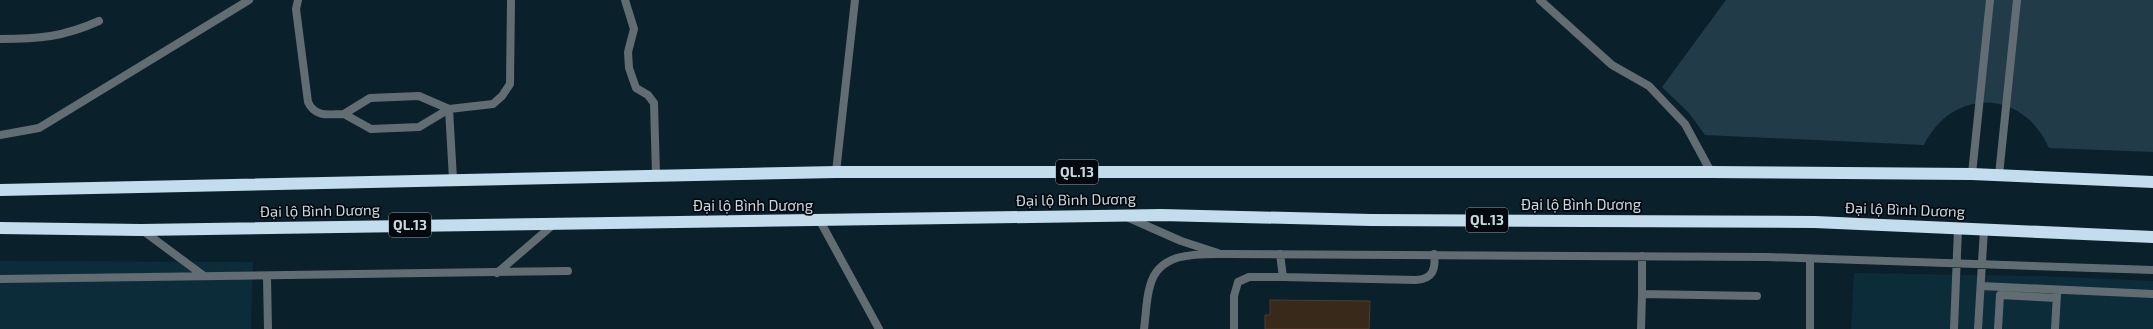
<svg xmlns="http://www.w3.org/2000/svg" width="2153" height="329" font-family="'Exo 2',sans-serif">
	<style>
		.built { fill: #0d2c3a }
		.green { fill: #223b49 }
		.building { fill: #39291a; stroke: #4f3d2d }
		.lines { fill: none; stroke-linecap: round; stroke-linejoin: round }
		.lane { stroke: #626d73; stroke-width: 8 }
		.street { stroke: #626d73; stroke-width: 8 }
		.highway { stroke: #c3dded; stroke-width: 12 }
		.labels { text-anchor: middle; stroke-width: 3.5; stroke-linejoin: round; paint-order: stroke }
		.shield { fill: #03090e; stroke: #8f9aa1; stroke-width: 1 }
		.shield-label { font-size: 14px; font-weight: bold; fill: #cbd8e0 }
		.street-label { font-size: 15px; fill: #cbd8e0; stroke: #03090e }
	</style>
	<rect width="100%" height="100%" fill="#0a212c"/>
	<path class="built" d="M0 261 253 262 251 329H0Z
		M1854 273 2040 276 2153 281V329H1851Z"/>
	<path class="green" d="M1726 0H2153V152L2049 148C2023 89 1953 87 1924 145L1705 135 1689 113 1662 87Z"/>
	<path class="building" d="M1270 300 1370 301 1369 329H1265V315H1270Z"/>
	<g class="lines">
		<path class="lane" d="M298 0 296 9 308 102C315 118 330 114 344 114
			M625 0 634 29 628 52 629 68 636 88 648 95 654 103 656 175
			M0 39C39 39 63 37 99 21
			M419 96 449 109 419 127 371 129 344 114 370 98Z
			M836 172 855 0
			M1972 174 1990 0
			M1999 175 2017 0
			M453 179 449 109 493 104 502 96 510 84 511 0
			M1129 218 1181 241 1218 253
			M820 221 879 329
			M1229 254 1768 257 2153 270
			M1280 254 1283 277 1416 280C1433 279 1436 269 1434 254
			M267 277 268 329
			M1981 286 2153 294
			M1642 294V256
			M1234 329V296L1238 282 1249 277H1283
			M1641 329 1642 294 1757 296
			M1954 329 1958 229
			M1978 329 1984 229
			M1998 329 2000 295 2056 298
			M2055 329 2057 294"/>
		<path class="street" d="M1540 0 1612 65 1649 86 1685 124 1711 172
			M0 135 39 128 249 0
			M142 230 204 276
			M497 273 554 224
			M0 279 568 271
			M1144 329C1146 315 1146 299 1150 286 1159 250 1201 254 1229 254
			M1810 329V259"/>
		<path class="highway" d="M0 190 836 172H1711L1972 174 2153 182
			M0 228 141 230 1161 215 1371 220 1815 222 2153 237"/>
	</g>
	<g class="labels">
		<g class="shield">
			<rect x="1056" y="160" width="42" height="24" rx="3"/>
			<rect x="1466" y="208" width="42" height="24" rx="3"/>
			<rect x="389" y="213" width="42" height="24" rx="3"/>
		</g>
		<g class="shield-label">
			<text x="1077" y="177">QL.13</text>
			<text x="1487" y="225">QL.13</text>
			<text x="410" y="230">QL.13</text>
		</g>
		<g class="street-label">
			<text transform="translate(1076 200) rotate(-1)" y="5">Đại lộ Bình Dương</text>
			<text x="1581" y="210">Đại lộ Bình Dương</text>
			<text x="753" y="211">Đại lộ Bình Dương</text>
			<text transform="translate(1905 210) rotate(2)" y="5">Đại lộ Bình Dương</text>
			<text transform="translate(320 211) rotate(-1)" y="5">Đại lộ Bình Dương</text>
		</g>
	</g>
</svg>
